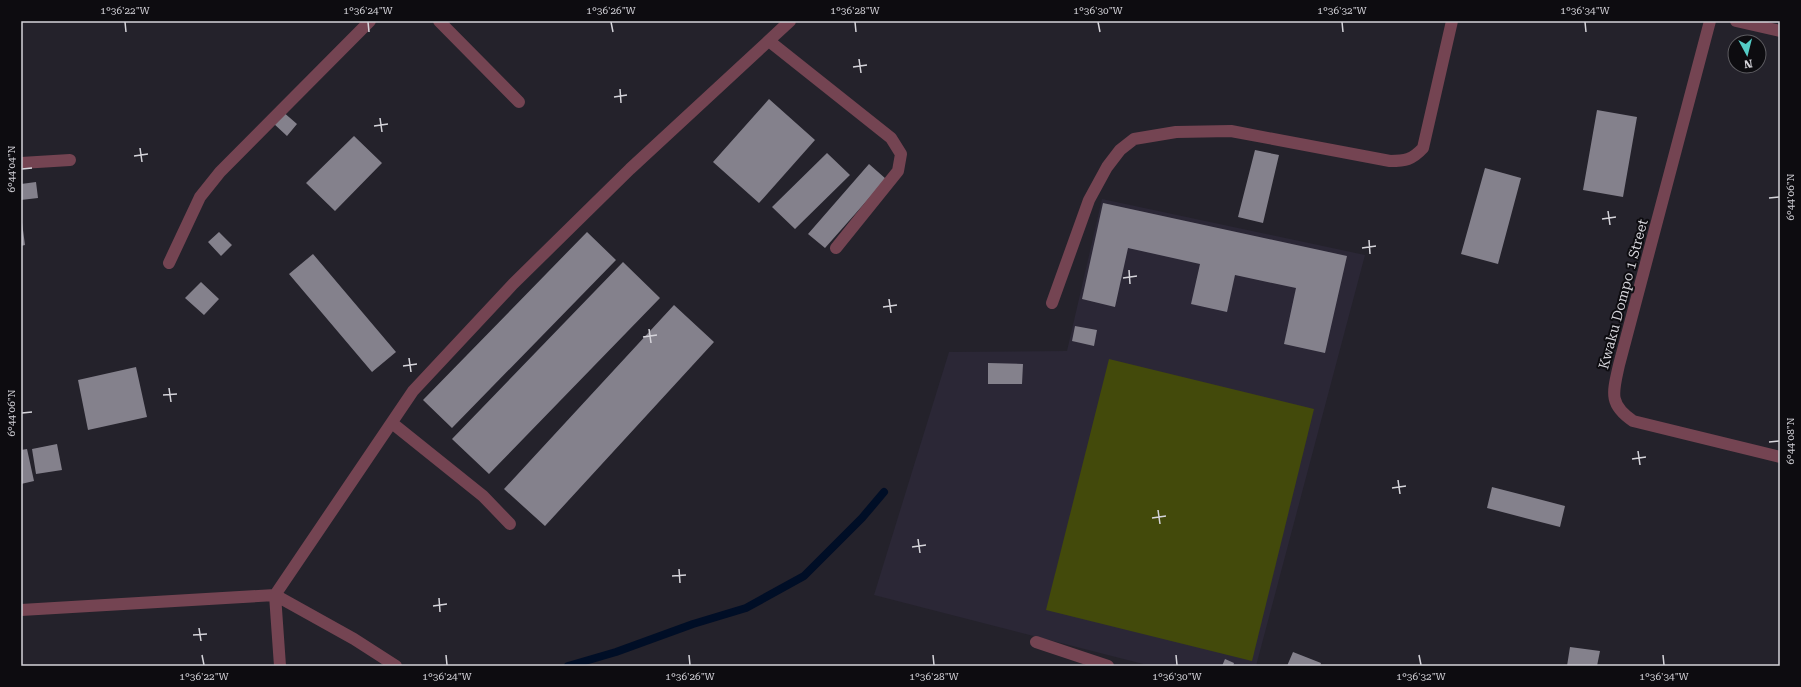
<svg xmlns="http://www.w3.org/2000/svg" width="1801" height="687" font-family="'Roboto Serif',serif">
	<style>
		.built { fill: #2b2736 }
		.green { fill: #434a0b }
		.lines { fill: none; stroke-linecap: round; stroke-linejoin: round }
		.stream { stroke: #000e26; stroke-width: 8 }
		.building { fill: #84818c }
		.minor { stroke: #744452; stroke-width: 12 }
		.ticks { fill: none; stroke: #d5d4da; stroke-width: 1.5 }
		.labels { text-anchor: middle; stroke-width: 4; stroke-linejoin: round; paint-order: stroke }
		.street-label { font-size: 14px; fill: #d5d4da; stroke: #0d0c10 }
		.neatline { fill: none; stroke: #d5d4da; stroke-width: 1.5 }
		.ticks-label { font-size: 10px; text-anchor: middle; fill: #d5d4da }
	</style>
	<rect width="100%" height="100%" fill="#24222b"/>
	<path class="built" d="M1102 199 1365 255 1256 666H1151L874 595 949 352 1067 351Z"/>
	<path class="green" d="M1109 359 1314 409 1252 661 1046 610Z"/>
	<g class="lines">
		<path class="stream" d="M568 666 616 652 693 624 746 608 804 576 862 518 884 492"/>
	</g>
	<path class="building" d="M769 99 815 140 759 203 713 162Z
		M1597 110 1637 117 1623 197 1583 190Z
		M282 111 297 124 287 136 273 123Z
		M354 136 382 163 335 211 306 183Z
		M1255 150 1279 155 1263 223 1238 217Z
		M827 153 850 175 795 229 772 207Z
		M869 164 886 179 825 248 808 234Z
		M1485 168 1521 178 1498 264 1461 254Z
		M36 182 38 198 21 200V184Z
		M1103 203 1347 256 1325 353 1284 344 1296 288 1235 275 1227 312 1191 304 1200 264 1128 248 1115 307 1082 299Z
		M21 215 25 245 21 246Z
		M219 232 232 245 221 256 208 242Z
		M587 232 616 260 452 428 423 400Z
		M313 254 396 352 372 372 289 274Z
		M623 262 660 298 489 474 452 439Z
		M201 282 219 299 204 315 185 298Z
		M674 305 714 342 545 526 504 489Z
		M1075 326 1097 330 1094 346 1072 341Z
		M988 363 1023 364 1022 384H988Z
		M136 367 147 417 88 430 78 380Z
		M57 444 62 470 36 474 32 449Z
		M27 449 34 481 21 484V450Z
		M1492 487 1565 506 1560 527 1487 508Z
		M1570 647 1600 651 1597 666H1567Z
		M1293 652 1321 663 1320 666H1287Z
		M1225 659 1234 663 1233 666H1222Z"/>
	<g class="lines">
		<path class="minor" d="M439 21 519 102
			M1710 21 1619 365C1613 392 1608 404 1633 421L1780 457
			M1736 21 1780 31
			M769 41 891 138 901 154 898 171 836 248
			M21 163 70 160
			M169 263 200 197 220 172 370 21
			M1052 303 1089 200 1107 167 1120 150 1134 139 1176 132 1231 131 1390 161C1405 161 1412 160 1423 148L1452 21
			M392 423 483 496 510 524
			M21 610 275 595 354 639 396 666
			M1036 642 1108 666
			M280 666 275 595 413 391 513 284 630 169 790 21"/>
	</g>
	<path class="ticks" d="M125 22 126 32M368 22 369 32M611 22 613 32M855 22 856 32M1098 22 1100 32M1342 22 1343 32M1585 22 1586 32M859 59 861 73M853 67 867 65M620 89 621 103M614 97 627 95M380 118 382 132M374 126 388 124M140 148 142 162M134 156 148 154M22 169 32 168M1769 198 1779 197M1608 211 1610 225M1602 219 1616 217M1369 240 1370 254M1362 248 1376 246M1129 270 1130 284M1123 278 1137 276M889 299 891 313M883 307 897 305M649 329 651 343M643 337 657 335M409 358 411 372M403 366 417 364M169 388 171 402M163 395 177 394M22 413 32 412M1769 442 1779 441M1638 451 1640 465M1632 459 1646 457M1398 480 1400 494M1392 488 1406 486M1158 510 1160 524M1152 518 1166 516M918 539 920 553M912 547 926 545M679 569 680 583M672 576 686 575M439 598 440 612M433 606 447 604M199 628 201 641M193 635 207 634M202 655 204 665M446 655 447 665M689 655 690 665M933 655 934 665M1176 655 1177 665M1419 655 1421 665M1663 655 1664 665"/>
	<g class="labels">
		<g class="street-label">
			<text transform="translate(1623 294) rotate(-75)" y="5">Kwaku Dompo 1 Street</text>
		</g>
	</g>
	<rect width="1801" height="687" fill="none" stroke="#0d0c10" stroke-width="44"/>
	<g transform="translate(1747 54) rotate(173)"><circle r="19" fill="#0d0c10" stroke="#5d5c61"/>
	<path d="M0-3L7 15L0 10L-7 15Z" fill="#54cdc7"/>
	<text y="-6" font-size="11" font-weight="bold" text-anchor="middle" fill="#d5d4da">N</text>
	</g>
	<rect x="22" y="22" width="1757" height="643" class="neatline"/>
	<g class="ticks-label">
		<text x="125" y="14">1°36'22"W</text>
		<text x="368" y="14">1°36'24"W</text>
		<text x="611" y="14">1°36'26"W</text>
		<text x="855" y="14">1°36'28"W</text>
		<text x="1098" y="14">1°36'30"W</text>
		<text x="1342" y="14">1°36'32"W</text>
		<text x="1585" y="14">1°36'34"W</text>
		<text transform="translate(11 169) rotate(-90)" y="4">6°44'04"N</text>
		<text transform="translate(1790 197) rotate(-90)" y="4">6°44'06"N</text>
		<text transform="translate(11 413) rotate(-90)" y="4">6°44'06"N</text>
		<text transform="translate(1790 441) rotate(-90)" y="4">6°44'08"N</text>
		<text x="204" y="680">1°36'22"W</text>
		<text x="447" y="680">1°36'24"W</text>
		<text x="690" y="680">1°36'26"W</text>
		<text x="934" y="680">1°36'28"W</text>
		<text x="1177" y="680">1°36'30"W</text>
		<text x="1421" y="680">1°36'32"W</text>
		<text x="1664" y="680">1°36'34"W</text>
	</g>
</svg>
